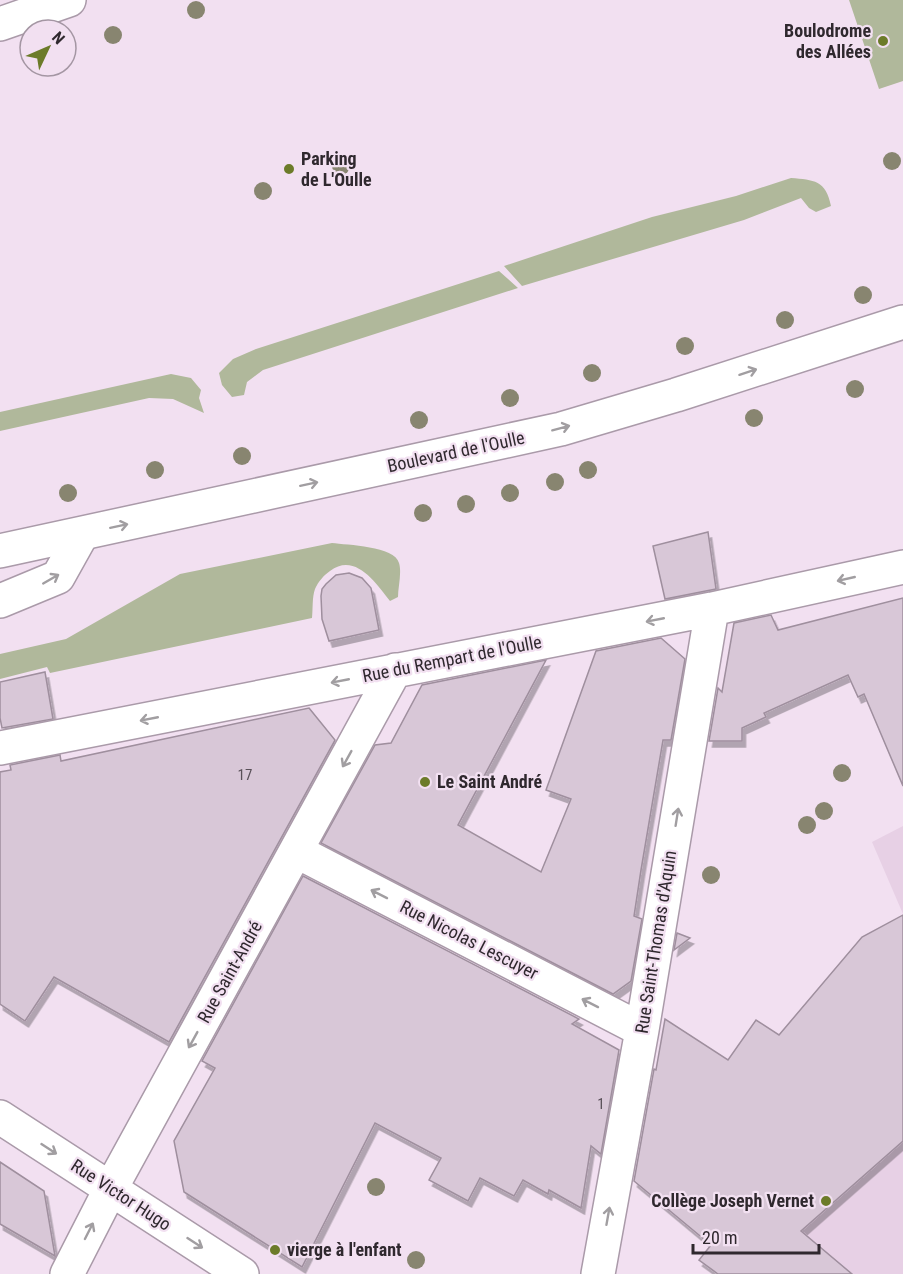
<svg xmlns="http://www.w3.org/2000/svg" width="903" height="1274" font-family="'Roboto Condensed',sans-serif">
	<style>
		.built { fill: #e7d0e5 }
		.green { fill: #b0b89b }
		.building { fill: #d8c7d7; stroke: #9f8f9e; stroke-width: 1.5; filter: url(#shadow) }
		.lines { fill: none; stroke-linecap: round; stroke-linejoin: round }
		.minor-casing { stroke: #aa9aa9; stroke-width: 36 }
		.major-casing { stroke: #aa9aa9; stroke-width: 36 }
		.minor { stroke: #fff; stroke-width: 33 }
		.major { stroke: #fff; stroke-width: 33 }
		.tree { fill: #888570 }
		.oneway { stroke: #a19ea1 }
		.poi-dot { fill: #6c7b29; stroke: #f2e0f1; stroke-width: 2 }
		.labels { text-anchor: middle; stroke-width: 4.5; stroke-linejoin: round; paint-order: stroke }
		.number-label { font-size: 15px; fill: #595058 }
		.poi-label { font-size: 18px; font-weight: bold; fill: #2f282e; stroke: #f2e0f1; text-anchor: start }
		.street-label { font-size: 18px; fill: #2f282e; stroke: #f2e0f1 }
	</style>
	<defs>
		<filter id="shadow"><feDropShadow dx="3.5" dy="6" stdDeviation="0" flood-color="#0004"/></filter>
	</defs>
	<rect width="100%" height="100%" fill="#f2e0f1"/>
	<path class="built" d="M903 826V914L872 842Z
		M903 1085V1274H718L699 1260 798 1142Z"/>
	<path class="green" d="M849 0H903V81L879 89Z
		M791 178C814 180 826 180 831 206L816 212 809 208 801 198 744 220 522 286 504 266 652 217 736 196Z
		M499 271 518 288 263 370 247 382 244 395 232 397 222 385 219 373 233 359 256 349Z
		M171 374 191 378 201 390 199 398 204 413 173 399 149 398 0 431V412Z
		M332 543C347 545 395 546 399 563 402 573 398 587 398 597L390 601C376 583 355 552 330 571 324 575 318 582 315 589 312 597 313 609 312 618L50 673 47 667 0 679V654L66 639 180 574Z"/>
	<path class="building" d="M708 532 716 589 665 599 653 546Z
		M349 573 362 578 371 588 379 630 329 641 322 619 321 596 322 589 326 584 336 575Z
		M903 598V786L864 694 858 697 848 675 764 713 766 717 742 728V741H709L718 688 722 692 734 623 771 615 778 630Z
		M661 638 685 659 671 740H663L641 870 634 916 642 919 631 981 613 994 321 843 375 745 391 743 422 685 546 660 458 825 541 872 571 799 546 790 596 651Z
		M45 672 53 719 2 728 0 718V682Z
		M309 708 335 740 169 1042 54 977 25 1021 0 1004V772L11 770 10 765 60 755 61 761Z
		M303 876 579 1019 572 1024 619 1050 601 1154 591 1146 581 1208 549 1190 548 1194 523 1180 514 1196 480 1178 468 1201 429 1180 441 1158 375 1123 302 1267 184 1192 174 1141 215 1068 202 1061Z
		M903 915V1141L801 1231 852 1274H718L699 1260 711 1245 634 1181 654 1069 656 1070 665 1019 728 1060 756 1020 779 1035 862 937Z
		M677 933 690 938 674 950Z
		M0 1162 44 1191 55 1256 0 1224Z"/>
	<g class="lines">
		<defs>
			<path id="minor" d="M0 601 58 577 82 534
				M0 748 712 609 903 567
				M296 851 642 1030
				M0 1117 242 1274
				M67 1274 111 1188 395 670
				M598 1274 642 1030 712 609"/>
			<path id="major" d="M0 24 69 0
				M0 551 561 429 676 395 903 322"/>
		</defs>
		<use href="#minor" class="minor-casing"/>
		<use href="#major" class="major-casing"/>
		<use href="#minor" class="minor"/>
		<use href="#major" class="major"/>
	</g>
	<g class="tree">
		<circle cx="196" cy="10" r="9"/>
		<circle cx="113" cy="35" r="9"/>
		<circle cx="892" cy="161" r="9"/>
		<circle cx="341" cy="166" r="9"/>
		<circle cx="263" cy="191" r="9"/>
		<circle cx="863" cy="295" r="9"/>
		<circle cx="785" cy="320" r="9"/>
		<circle cx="685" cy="346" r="9"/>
		<circle cx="592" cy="373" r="9"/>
		<circle cx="855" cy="389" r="9"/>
		<circle cx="510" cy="398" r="9"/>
		<circle cx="754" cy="418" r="9"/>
		<circle cx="419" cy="420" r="9"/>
		<circle cx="242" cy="456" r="9"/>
		<circle cx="155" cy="470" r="9"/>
		<circle cx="588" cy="470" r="9"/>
		<circle cx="555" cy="482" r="9"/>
		<circle cx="68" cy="493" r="9"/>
		<circle cx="510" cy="493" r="9"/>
		<circle cx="466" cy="504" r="9"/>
		<circle cx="423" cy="513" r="9"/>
		<circle cx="842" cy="773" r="9"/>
		<circle cx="824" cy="811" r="9"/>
		<circle cx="807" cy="825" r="9"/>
		<circle cx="711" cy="875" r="9"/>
		<circle cx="376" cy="1187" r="9"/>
		<circle cx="416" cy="1260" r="9"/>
	</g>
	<defs><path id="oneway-shaft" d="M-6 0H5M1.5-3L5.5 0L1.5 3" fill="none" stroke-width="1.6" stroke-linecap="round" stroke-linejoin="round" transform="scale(1.5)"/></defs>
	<g class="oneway">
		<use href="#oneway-shaft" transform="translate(748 372) rotate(-18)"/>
		<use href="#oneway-shaft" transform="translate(561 428) rotate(-15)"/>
		<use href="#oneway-shaft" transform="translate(309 484) rotate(-12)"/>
		<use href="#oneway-shaft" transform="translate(119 526) rotate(-12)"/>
		<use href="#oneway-shaft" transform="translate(51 579) rotate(-30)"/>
		<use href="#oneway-shaft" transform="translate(846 579) rotate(167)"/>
		<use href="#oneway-shaft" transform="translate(655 620) rotate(169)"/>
		<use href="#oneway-shaft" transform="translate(340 681) rotate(169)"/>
		<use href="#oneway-shaft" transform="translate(149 719) rotate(169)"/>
		<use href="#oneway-shaft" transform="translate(347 759) rotate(119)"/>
		<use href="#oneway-shaft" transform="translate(677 817) rotate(-81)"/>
		<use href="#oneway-shaft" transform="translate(379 894) rotate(-153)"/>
		<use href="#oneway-shaft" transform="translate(590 1003) rotate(-153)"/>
		<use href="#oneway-shaft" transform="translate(193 1040) rotate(119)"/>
		<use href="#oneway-shaft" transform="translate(49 1149) rotate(33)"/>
		<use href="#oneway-shaft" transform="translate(608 1216) rotate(-80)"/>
		<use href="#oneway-shaft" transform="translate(89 1231) rotate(-63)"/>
		<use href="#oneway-shaft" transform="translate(195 1243) rotate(33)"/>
	</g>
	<g class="poi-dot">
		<circle cx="883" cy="41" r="6"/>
		<circle cx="289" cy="169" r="6"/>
		<circle cx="425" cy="782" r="6"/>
		<circle cx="826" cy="1201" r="6"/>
		<circle cx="275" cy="1250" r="6"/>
	</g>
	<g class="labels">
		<g class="number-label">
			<text x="245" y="780">17</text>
			<text x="601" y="1109">1</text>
		</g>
		<g class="poi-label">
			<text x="871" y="37" text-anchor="end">Boulodrome<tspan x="871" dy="21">des Allées</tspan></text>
			<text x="301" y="165">Parking<tspan x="301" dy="21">de L'Oulle</tspan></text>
			<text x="437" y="788">Le Saint André</text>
			<text x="814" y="1207" text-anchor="end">Collège Joseph Vernet</text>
			<text x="287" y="1256">vierge à l'enfant</text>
		</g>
		<g class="street-label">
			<text transform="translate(456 452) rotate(-12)" y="6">Boulevard de l'Oulle</text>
			<text transform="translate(452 659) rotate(-11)" y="6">Rue du Rempart de l'Oulle</text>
			<text transform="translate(469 940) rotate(27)" y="6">Rue Nicolas Lescuyer</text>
			<text transform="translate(656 942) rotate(-81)" y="6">Rue Saint-Thomas d'Aquin</text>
			<text transform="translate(230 972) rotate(-61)" y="6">Rue Saint-André</text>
			<text transform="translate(121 1195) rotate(33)" y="6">Rue Victor Hugo</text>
		</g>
	</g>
	<g transform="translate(48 48) rotate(46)"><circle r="28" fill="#f2e0f1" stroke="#a496a3" stroke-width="1.5"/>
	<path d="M0-4.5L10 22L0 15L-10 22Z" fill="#6c7b29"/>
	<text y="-9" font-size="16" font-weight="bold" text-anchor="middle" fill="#2f282e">N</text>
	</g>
	<path d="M693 1244v9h126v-9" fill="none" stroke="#2f282e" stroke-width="3"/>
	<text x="702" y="1244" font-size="18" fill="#2f282e" stroke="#f2e0f1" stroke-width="4.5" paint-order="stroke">20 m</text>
</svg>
